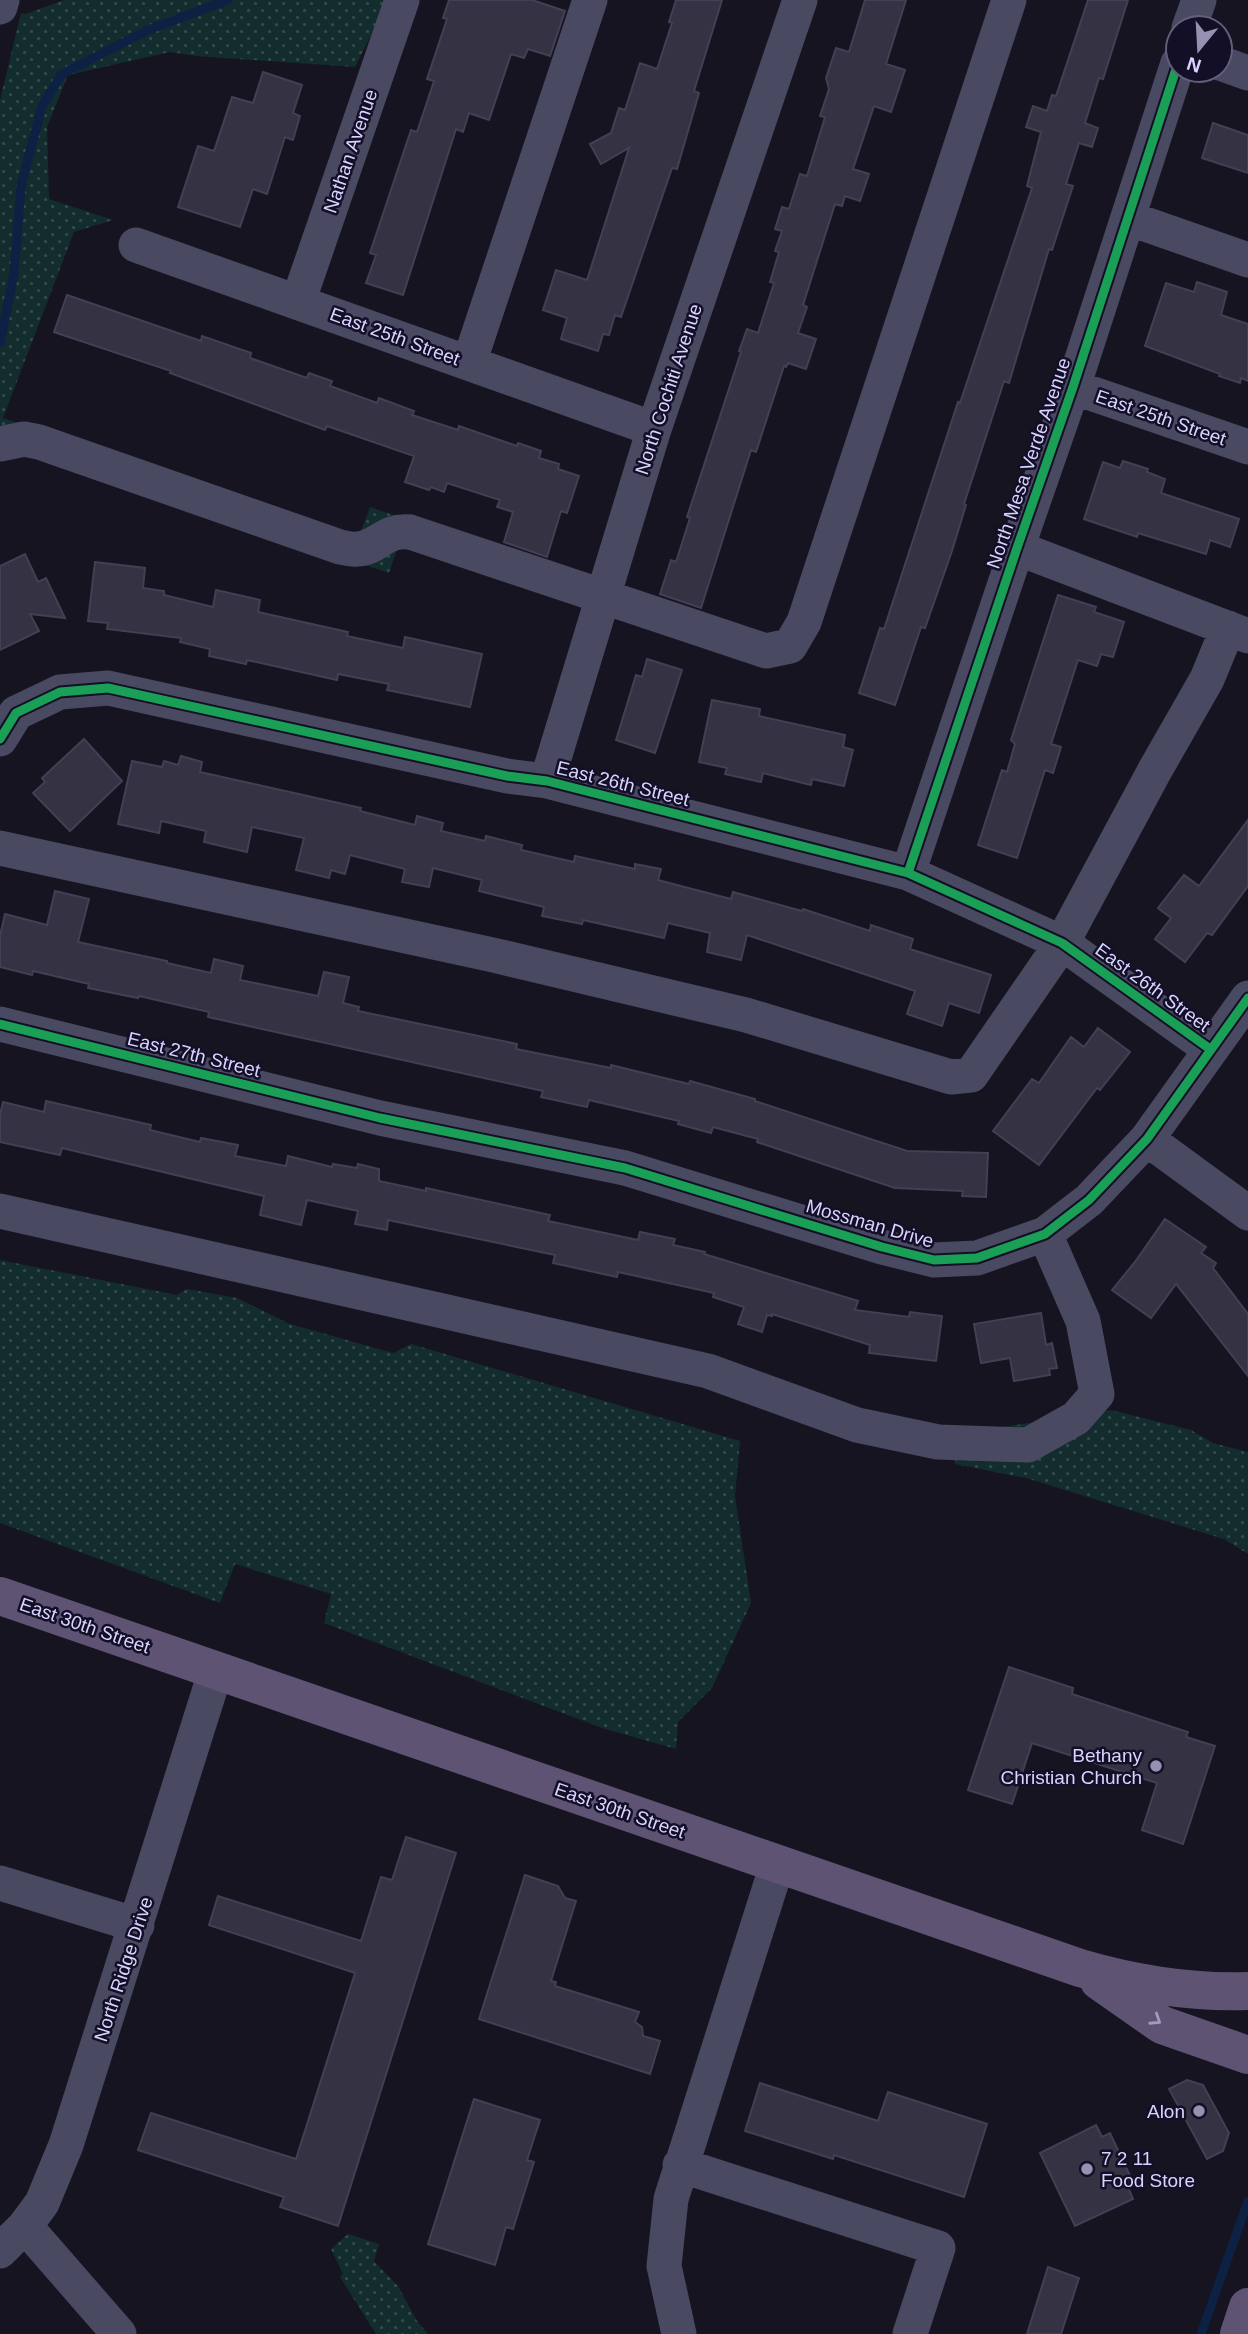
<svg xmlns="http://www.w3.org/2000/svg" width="1248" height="2334" font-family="Arial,sans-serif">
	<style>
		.grass { fill: url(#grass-dots) }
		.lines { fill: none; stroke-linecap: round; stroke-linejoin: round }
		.stream { stroke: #0d2144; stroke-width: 9 }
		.building { fill: #343243; stroke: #433f54; stroke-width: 2 }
		.minor { stroke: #4a4962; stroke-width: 35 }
		.major { stroke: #5e5373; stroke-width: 38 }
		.cycleway-casing { stroke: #130f26; stroke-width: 13 }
		.cycleway { stroke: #1a9f57; stroke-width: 9 }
		.oneway { stroke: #a29ac0 }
		.poi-dot { fill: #9591b1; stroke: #130f26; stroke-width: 2.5 }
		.labels { text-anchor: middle; stroke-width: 5; stroke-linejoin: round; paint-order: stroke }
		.street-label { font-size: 19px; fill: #d9d4ff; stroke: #130f26 }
		.poi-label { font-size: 19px; fill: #d9d4ff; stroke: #130f26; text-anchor: end }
	</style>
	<defs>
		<pattern id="grass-dots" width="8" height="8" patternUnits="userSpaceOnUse" patternTransform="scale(1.75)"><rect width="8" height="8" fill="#132c2d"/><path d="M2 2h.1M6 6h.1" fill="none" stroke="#354a4c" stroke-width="1.8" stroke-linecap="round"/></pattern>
	</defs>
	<rect width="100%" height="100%" fill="#161421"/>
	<path class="grass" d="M64 0H389L355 67 196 56 170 52 68 75 47 127 49 199 113 220 74 232 3 418 358 539 370 507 573 576 400 540 389 573 25 451 0 459V100L21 13 26 14Z
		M0 1260 177 1295 187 1289 237 1298 290 1324 393 1353 411 1344 740 1441 735 1496 751 1603 712 1688 678 1722 676 1749 602 1728 324 1623 331 1594 235 1564 220 1603 0 1523Z
		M1111 1410 1191 1430 1213 1443 1248 1452V1554L1224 1539 1026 1478 955 1464 952 1435Z
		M348 2234 379 2244 374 2261 398 2286 417 2321 428 2334H376L340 2277 343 2274 331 2249Z"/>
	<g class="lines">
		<path class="stream" d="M0 343 14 273 21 186 42 106 62 74 148 30 228 0
			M1201 2334 1248 2201"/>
	</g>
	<path class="building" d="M449 0H532L565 11 550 56 528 49 524 58 511 54 489 120 469 113 463 132 456 129 403 295 366 283 376 255 370 253 411 130 417 132 434 81 427 79 447 19 443 18Z
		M676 0H722L694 91 699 93 677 169 672 168 621 317 615 315 609 335 603 334 598 351 561 339 567 318 543 310 556 270 587 280 629 148 601 164 590 144 611 133 619 108 625 110 640 63 657 69 672 23 669 22Z
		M865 0H906L886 64 905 70 891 112 874 106 853 169 869 174 860 201 845 196 842 206 835 204 803 305 807 307 798 333 816 339 806 369 788 363 786 367 784 366 756 452 751 450 701 608 660 594 671 560 676 562 690 518 687 517 741 352 739 351 747 329 758 333 774 283 770 282 779 252 775 251 782 231 775 229 782 207 789 209 800 174 807 176 825 117 820 116 829 89 826 78 836 48 849 52Z
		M1088 0H1128L1103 79 1099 78 1085 123 1098 128 1092 147 1079 143 1066 184 1073 186 1052 250 1049 249 1009 383 1004 381 964 504 966 505 952 551 925 628 921 627 895 705 859 693 880 628 884 629 958 402 960 403 1032 188 1027 186 1041 132 1026 127 1033 106 1047 111 1052 95 1056 96Z
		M263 72 302 85 293 113 300 116 293 140 285 137 267 194 253 189 240 227 178 207 198 146 214 151 232 97 253 103Z
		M1213 123 1248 135V173L1202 158Z
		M1197 282 1227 292 1221 315 1248 324V381L1241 378 1240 383 1219 376 1220 374 1145 346 1166 283 1194 292Z
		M67 295 201 341 202 336 251 353 250 358 307 378 309 373 332 381 330 386 377 403 379 398 414 411 412 415 458 430 459 426 517 446 518 443 541 451 539 458 559 464 558 469 579 476 567 513 561 511 547 557 504 542 513 512 497 507 500 500 447 483 444 492 431 487 429 490 405 482 414 456 327 426 325 430 170 373 171 371 54 332Z
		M1123 461 1148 469 1147 472 1165 479 1161 493 1239 519 1230 547 1210 540 1206 554 1138 533 1137 537 1084 519 1103 462 1120 468Z
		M25 554 38 582 46 578 65 618 30 614 39 631 0 650V566Z
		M95 562 145 568 143 588 164 591V595L213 607 216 590 260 600 258 612 348 632 347 636 403 648 405 637 482 654 470 707 387 690 389 684 338 674 337 680 247 660 246 664 209 656 210 649 180 642 181 638 107 629 108 623 88 621Z
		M1058 595 1096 607 1094 612 1124 622 1113 657 1101 654 1097 666 1078 660 1051 744 1061 747 1053 773 1045 770 1017 858 978 845 1002 770 1007 772 1015 744 1011 740Z
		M647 659 682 670 655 753 616 740 636 675 642 677Z
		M712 700 760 709 759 716 845 735 843 747 853 750 844 786 812 779 811 785 763 773 761 782 725 774 727 768 699 762Z
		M84 739 122 781 70 831 33 793 45 782 42 778Z
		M181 756 202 762 200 772 361 808 360 811 415 825 417 816 443 823 441 831 485 841 486 836 522 845 521 850 574 862 575 856 635 869V864L661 869 658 880 677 885 731 899 733 892 802 911 803 909 870 931 871 925 913 939 910 949 991 975 979 1013 949 1003 942 1026 907 1014 915 991 747 935 741 960 707 952 710 933 668 923 664 938 583 920 582 924 542 916 544 907 479 891 482 880 433 868 429 887 402 882 405 869 350 855 345 874 331 870 329 878 296 870 304 838 252 827 247 852 204 842 206 831 161 821 159 833 118 824 132 761 162 767 164 761 178 765Z
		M1248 820V886L1212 935 1207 933 1185 962 1155 939 1171 918 1158 908 1184 875 1199 886Z
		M55 891 89 899 78 942 167 961V963L211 973 214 959 243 966 240 980 318 996 324 972 349 977 343 1003 359 1007 358 1011 517 1044 516 1049 611 1068V1065L689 1084 690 1081 755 1099V1101L907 1151 988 1153 986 1197 962 1196 963 1191 895 1188 757 1142 758 1139 713 1127 711 1133 678 1124 679 1121 589 1100 587 1107 541 1097 543 1091 208 1017 209 1012 139 996 138 998 88 988 89 984 33 971 32 975 0 967V936L5 914 47 925Z
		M1098 1028 1130 1052 1100 1090 1097 1088 1039 1165 993 1131 1032 1079 1039 1083 1071 1037 1084 1047Z
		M46 1101 151 1125 150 1130 200 1142 201 1138 238 1145 235 1156 286 1166 288 1156 332 1167 333 1164 357 1168 358 1164 379 1169V1181L426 1191V1188L550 1215 548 1221 638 1240 640 1232 675 1239 673 1245 705 1252 704 1254 858 1301 855 1310 909 1317 910 1312 942 1316 936 1361 869 1353 870 1345 772 1314V1316L767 1315 762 1332 738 1324 744 1307 713 1297 714 1293 618 1272 617 1277 553 1263 555 1255 388 1220 387 1230 355 1224 358 1211 307 1200 301 1225 260 1215 264 1196 62 1148 60 1155 0 1142V1115L3 1102 44 1112Z
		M1165 1219 1206 1247 1201 1253 1216 1263 1213 1268 1248 1314V1376L1176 1284 1151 1318 1112 1290 1135 1262Z
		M1041 1313 1046 1345 1052 1343 1057 1368 1049 1369 1050 1375 1014 1381 1010 1358 981 1363 974 1324Z
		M1009 1667 1073 1688 1072 1694 1188 1732 1186 1737 1215 1746 1183 1844 1142 1830 1157 1783 1032 1743 1012 1804 968 1790Z
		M406 1837 456 1853 338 2226 280 2207 284 2197 138 2150 151 2113 296 2159 355 1973 209 1925 218 1896 361 1941 381 1877 392 1880Z
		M525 1875 558 1886 565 1898 576 1901 551 1981 556 1982 555 1986 639 2012 635 2022 642 2027 643 2036 660 2041 650 2074 479 2019Z
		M1187 2080 1203 2085 1229 2133 1223 2151 1207 2159 1169 2089Z
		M760 2083 878 2121 888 2092 987 2124 964 2197 834 2155 833 2159 745 2131Z
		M474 2099 540 2120 527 2160 534 2162 513 2229 506 2227 495 2265 428 2244Z
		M1096 2125 1102 2137 1110 2133 1134 2184 1128 2187 1133 2199 1075 2226 1040 2153Z
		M1048 2267 1079 2278 1061 2334H1027Z"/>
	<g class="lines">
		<path class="minor" d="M0 7 2 0
			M1189 28 1199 0
			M1220 63 1248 73
			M1128 218 1248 260
			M136 245 654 429
			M298 302 402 0
			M469 363 590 0
			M1073 387 1248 447
			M0 444 24 439 39 442 340 547C346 548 352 550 357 549 378 549 383 529 410 532L766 651 790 646 804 622 1009 0
			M1017 548 1248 636
			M0 739 16 713 60 692 108 688 507 776 547 781 908 873 1062 943 1210 1049
			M547 781 654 429 800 0
			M0 848 493 955 746 1015 951 1077 971 1075 1062 943 1155 770 1207 679 1228 628
			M908 873 1017 548 1073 387 1178 63
			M0 1024 380 1118 625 1168 882 1247 934 1260 977 1258 1045 1234 1089 1200 1147 1139 1248 998
			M1147 1139 1248 1213
			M0 1211 708 1371 857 1425 938 1442 1028 1445 1076 1418 1097 1394 1083 1321 1045 1234
			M0 1883 137 1925
			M680 2165 938 2248 910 2334
			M25 2226 119 2334
			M0 2251 25 2226 42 2203 66 2145 216 1670
			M679 2334 664 2266 671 2199 777 1865"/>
		<path class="major" d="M0 1596 1080 1968C1135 1984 1190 1993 1248 1991
			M1099 1981 1162 2025 1248 2055
			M1239 2334 1248 2307"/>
		<defs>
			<path id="cycleway" d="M0 739 16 713 60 692 108 688 507 776 547 781 908 873 1062 943 1210 1049
				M908 873 1017 548 1073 387 1178 63
				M0 1024 380 1118 625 1168 882 1247 934 1260 977 1258 1045 1234 1089 1200 1147 1139 1248 998"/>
		</defs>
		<use href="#cycleway" class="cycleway-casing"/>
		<use href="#cycleway" class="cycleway"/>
	</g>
	<defs><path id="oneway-chevron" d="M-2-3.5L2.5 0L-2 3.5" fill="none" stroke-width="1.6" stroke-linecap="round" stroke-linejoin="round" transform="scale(1.75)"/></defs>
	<use class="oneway" href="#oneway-chevron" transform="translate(1156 2020) rotate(33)"/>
	<g class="poi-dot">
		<circle cx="1156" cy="1766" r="7"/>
		<circle cx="1199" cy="2111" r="7"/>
		<circle cx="1087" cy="2169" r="7"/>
	</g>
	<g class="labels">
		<g class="street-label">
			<text transform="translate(350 151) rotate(-71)" y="7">Nathan Avenue</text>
			<text transform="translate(395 336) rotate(20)" y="7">East 25th Street</text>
			<text transform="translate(668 389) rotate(-72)" y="7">North Cochiti Avenue</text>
			<text transform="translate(1161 417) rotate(19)" y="7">East 25th Street</text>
			<text transform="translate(1028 463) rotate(-71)" y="7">North Mesa Verde Avenue</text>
			<text transform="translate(623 783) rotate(14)" y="7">East 26th Street</text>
			<text transform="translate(1153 987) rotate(36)" y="7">East 26th Street</text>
			<text transform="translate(194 1054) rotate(14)" y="7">East 27th Street</text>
			<text transform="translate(870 1223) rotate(16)" y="7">Mossman Drive</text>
			<text transform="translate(85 1625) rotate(19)" y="7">East 30th Street</text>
			<text transform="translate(620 1810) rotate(19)" y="7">East 30th Street</text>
			<text transform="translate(123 1969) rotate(-72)" y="7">North Ridge Drive</text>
		</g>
		<g class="poi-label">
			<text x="1142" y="1762">Bethany<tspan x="1142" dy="22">Christian Church</tspan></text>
			<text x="1185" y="2118">Alon</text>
			<text x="1101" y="2165" text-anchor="start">7 2 11<tspan x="1101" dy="22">Food Store</tspan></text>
		</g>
	</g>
	<g transform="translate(1199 49) rotate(198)"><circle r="33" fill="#130f26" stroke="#625e7d" stroke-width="2"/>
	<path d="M0-5L12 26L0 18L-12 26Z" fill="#9591b1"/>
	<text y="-10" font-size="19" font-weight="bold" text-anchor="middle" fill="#d9d4ff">N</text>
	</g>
</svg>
